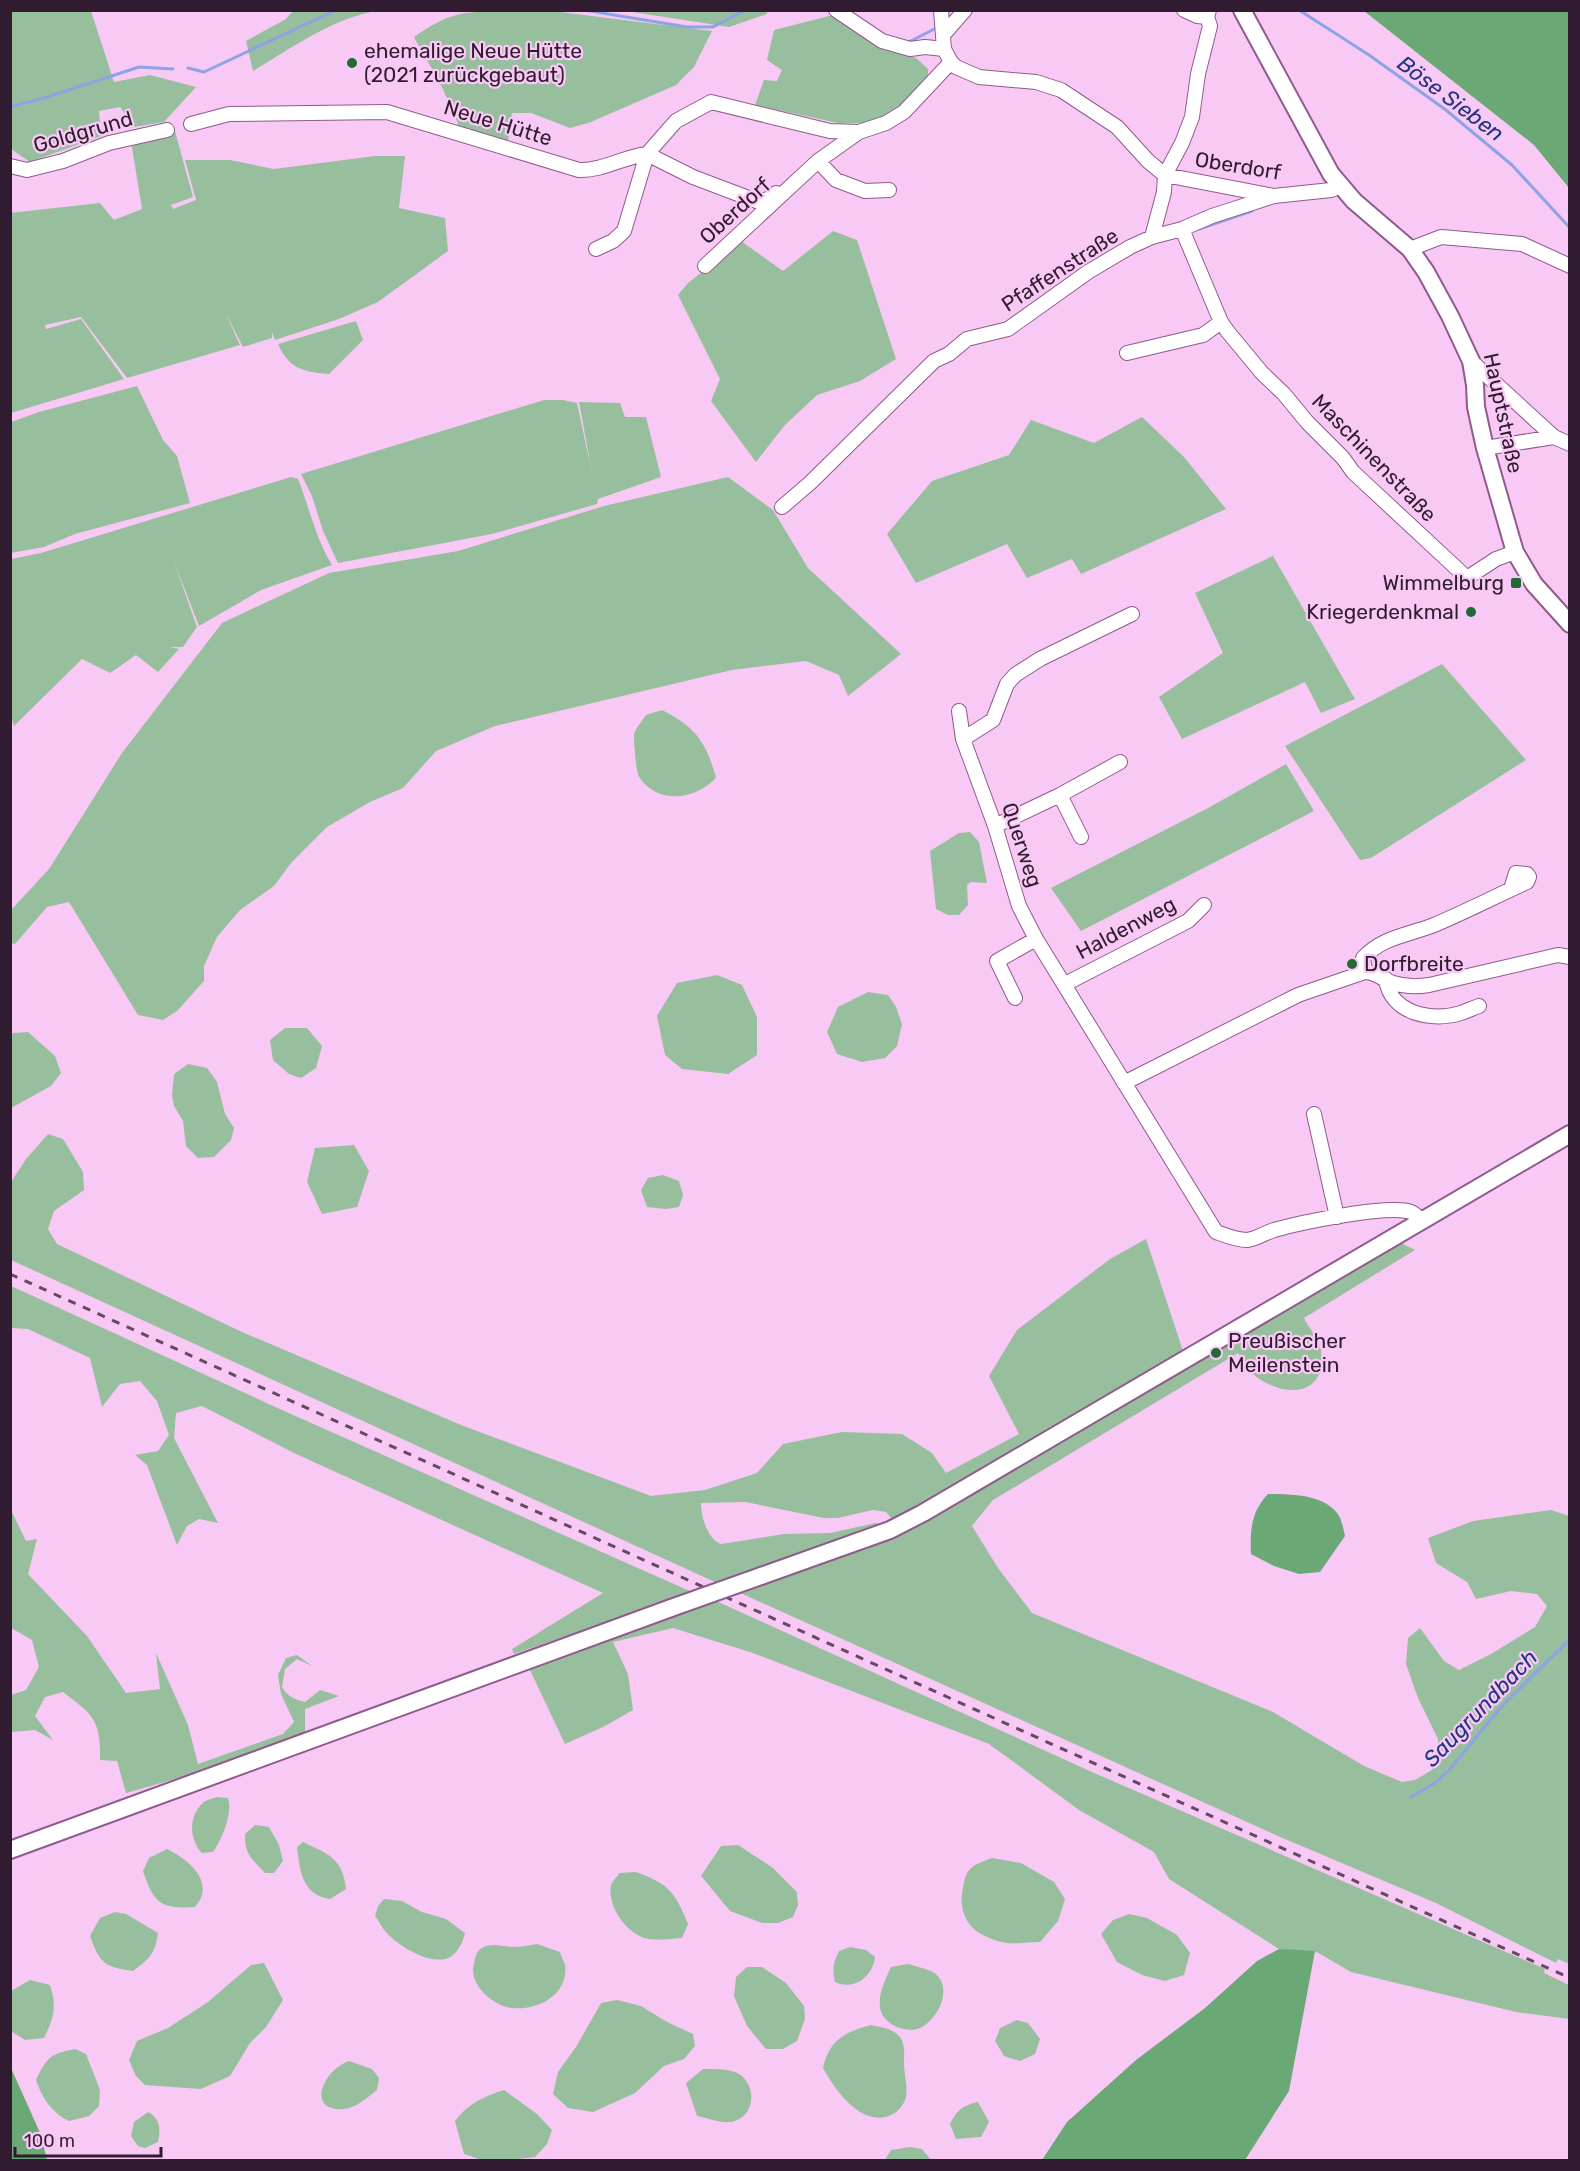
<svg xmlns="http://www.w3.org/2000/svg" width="1580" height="2171" font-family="Rubik,sans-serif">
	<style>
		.green { fill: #97bf9d }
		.forest { fill: #6aa976 }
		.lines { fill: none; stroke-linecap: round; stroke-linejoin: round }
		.stream { stroke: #8da3e5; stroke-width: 3 }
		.minor-casing { stroke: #8f5a8c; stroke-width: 16 }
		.major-casing { stroke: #8f5a8c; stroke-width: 20 }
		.minor { stroke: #fff; stroke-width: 14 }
		.major { stroke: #fff; stroke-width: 16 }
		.rail { stroke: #654863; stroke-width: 3; stroke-dasharray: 8 8; stroke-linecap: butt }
		.major-bridge-casing { stroke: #8f5a8c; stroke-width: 20; stroke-linecap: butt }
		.major-bridge { stroke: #fff; stroke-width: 16 }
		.poi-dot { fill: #226935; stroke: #f9c9f5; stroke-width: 2 }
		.labels { text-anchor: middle; stroke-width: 4.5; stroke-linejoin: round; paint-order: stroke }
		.poi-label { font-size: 21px; fill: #311b30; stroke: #f9c9f5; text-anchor: start }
		.street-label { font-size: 21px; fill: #311b30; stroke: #f9c9f5 }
		.water-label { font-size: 22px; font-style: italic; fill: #233580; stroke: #f9c9f5 }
	</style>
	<rect width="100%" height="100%" fill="#f9c9f5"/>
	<path class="green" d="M766 10 767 14 729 27 626 11Z
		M10 11H91L114 82 150 75 196 87 164 122 134 127 120 107 99 111 101 136 30 162 11 149Z
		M293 11V10L426 11C410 13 395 10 379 11 338 15 288 50 253 71L246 41 286 19Z
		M495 11H552L712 31 694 67 676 85 591 122 570 128 531 113H512L508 141 459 126 442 87 414 37C446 15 458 12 495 11Z
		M833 15 884 47 916 58 928 69V77L904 103 873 123H838L755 105 764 80 777 81 782 70 767 60 774 30Z
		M175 131 193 197 171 205 173 209 196 200 185 160H230L274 169 375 156H405L399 208 445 218 448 251 378 302 339 319 275 340 272 332V338L243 347 225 312 240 345 127 378 81 317 45 325 46 329 81 319 124 379 11 413 10 213 100 203 114 220 142 209 131 141Z
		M833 231 857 240 896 359 860 381 817 395 785 425 756 462 711 401 720 379 678 295 688 283 741 241 783 271Z
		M356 321 363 340 329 374C304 372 289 369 278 344Z
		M137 386 163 440 177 456 190 503 75 534 44 547 11 553V422L39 412Z
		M544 400H563L577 403 592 473 579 402 620 403 625 417H646L661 477 598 499 597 504 492 534 338 563 323 531 312 496 301 474Z
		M1142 417 1184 457 1226 509 1081 574 1072 559 1027 578 1007 544 916 583 887 534 932 481 1009 455 1031 420 1094 443Z
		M291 477 298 479C310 509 315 537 332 565L261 590 199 626 173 559 197 627 183 647H170L179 649 158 672 136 655 110 673 82 659 14 726 10 712 11 559 41 553Z
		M728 477 773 510 808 568 901 654 848 696 839 675 806 661 732 670 495 726 436 751 403 788 370 802 327 827 291 863 274 886 240 910 217 937 204 966V981L177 1011 163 1020 138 1015 69 902 47 907 15 944 11 943V910L49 869 122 753 222 623 329 573 458 551 604 506Z
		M1273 556 1355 699 1321 713 1305 682 1182 739 1159 697 1223 653 1195 593Z
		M1442 664 1526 760 1371 858 1360 860 1285 746Z
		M662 710C695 727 706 741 716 778 695 800 658 805 639 777 636 772 634 742 634 735 635 729 642 721 646 715Z
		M1286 764 1314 811 1081 931 1051 888 1210 807Z
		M970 832 979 842 987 883 971 882 967 885 968 905 959 915H948L936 909 930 851 959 833Z
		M717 975 742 985 757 1017V1055L728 1074 682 1069 665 1055 657 1016 677 983Z
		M868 992 888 995 896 1007 902 1024 897 1046 885 1058 862 1062 837 1054 827 1032 838 1007Z
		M285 1028H307L322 1046 316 1068 301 1078 289 1074 273 1060 270 1040Z
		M28 1032 55 1056 61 1073 51 1086 11 1108V1036L13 1033Z
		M188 1064 207 1068 217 1082 225 1114 234 1128 231 1140 214 1157 198 1158 186 1146 183 1121 174 1106 172 1095 174 1074Z
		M48 1134 63 1139 83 1172 84 1190 54 1211 48 1229 57 1244 242 1332 461 1425 651 1496 705 1490 757 1473 783 1444 842 1432 902 1434 932 1453 946 1473 1019 1434 989 1376 1017 1330 1110 1259 1146 1239 1183 1351 894 1521 886 1512 873 1510 838 1518H824L745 1502 701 1503C701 1516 707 1539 721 1544L784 1534 830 1533 876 1523 884 1525 717 1583 11 1260V1182L26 1159Z
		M354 1145 369 1171 357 1207 322 1214 307 1182 315 1148Z
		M663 1175 679 1181 683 1195 679 1207 666 1209 647 1207 641 1190 648 1178Z
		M1397 1241 1415 1250 1304 1318C1309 1328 1320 1341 1321 1351 1327 1396 1287 1398 1258 1378 1250 1373 1244 1361 1238 1353L993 1500 972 1526 998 1568 1032 1613 1273 1712 1364 1766 1402 1782 1415 1780 1432 1770 1437 1758 1438 1739 1418 1698 1406 1664 1408 1638 1420 1628 1444 1661 1459 1670 1491 1654 1535 1627 1547 1606 1537 1594 1511 1591 1476 1599 1467 1582 1436 1563 1428 1538 1473 1521 1551 1510 1569 1516V1964L1558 1959 1556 1963 1436 1903 1278 1836 738 1592 904 1531Z
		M11 1286 282 1410 692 1592 514 1654 512 1649 603 1593 296 1454 202 1406 176 1413 174 1438 218 1523 199 1519 187 1526 177 1545 147 1465 135 1455 158 1451 169 1435 157 1401 140 1381 120 1384 102 1407 90 1358 28 1329 11 1328Z
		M10 1508 26 1541 37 1539 28 1574 87 1636 126 1693 160 1689 156 1653 188 1725 198 1764 283 1734 294 1722 281 1694 278 1675 286 1658 297 1655 312 1666 297 1659 285 1669 282 1687C288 1697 294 1699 305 1702L320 1690 339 1696 305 1709V1734L196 1773 126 1793 117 1761 100 1760C101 1720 93 1715 63 1692L45 1697 35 1716 53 1740 35 1730 11 1732V1695L26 1690 39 1667 32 1640 11 1628Z
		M714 1600 1092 1772 1545 1969 1544 1973 1569 1985V2019L1516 2012 1351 1972 1315 1951 1299 1967 1288 1963 1279 1949 1169 1879 1154 1852 1079 1810 989 1744 753 1653 673 1628 613 1642 628 1674 633 1710 605 1726 565 1744 529 1668Z
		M217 1797 228 1798C233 1813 222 1839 213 1852L202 1853C189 1840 188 1815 204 1802 207 1800 213 1798 217 1797Z
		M255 1825 269 1827 279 1845 283 1861 274 1873H265C252 1859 244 1854 245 1834Z
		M303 1842C328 1854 343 1858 346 1889L330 1899C302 1895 300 1871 297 1847Z
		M738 1845 773 1868 797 1892 798 1905 793 1917 778 1923H762L730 1911 701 1876 721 1846Z
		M167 1849C183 1857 207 1873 202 1895 201 1899 197 1904 195 1907 161 1909 154 1904 143 1871L149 1858Z
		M992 1858 1021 1863 1054 1882 1065 1899 1058 1921 1040 1942C1028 1942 1013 1945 1002 1942 976 1936 959 1921 962 1894 966 1868 968 1867 992 1858Z
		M636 1872C669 1884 675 1892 688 1924L682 1938C670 1939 655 1941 644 1938 625 1931 607 1906 611 1885 612 1882 617 1877 619 1873Z
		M384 1899 402 1901 422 1912 446 1919 465 1933C463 1941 459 1952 450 1957 432 1967 398 1946 386 1932 382 1928 379 1921 375 1916L378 1906Z
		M115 1912 126 1914 158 1933C155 1954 150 1958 133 1971 105 1967 100 1964 90 1936L100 1918Z
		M1129 1914 1147 1918 1177 1935 1190 1953 1184 1975 1165 1981 1142 1975 1117 1962 1101 1934 1113 1920Z
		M537 1944 560 1952C561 1956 564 1961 565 1965 569 1995 537 2011 512 2008 493 2006 468 1984 474 1964 475 1958 476 1951 482 1948 492 1942 503 1947 514 1947 521 1947 529 1945 537 1944Z
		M850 1947 866 1950 875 1957C873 1977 853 1991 835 1982 832 1970 833 1963 839 1951Z
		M264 1963 283 2000 266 2027 250 2043 230 2076 201 2089 145 2085 136 2076 129 2060 137 2041 168 2028 208 2002 251 1965Z
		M908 1964C915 1966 924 1968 931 1971 955 1983 940 2019 920 2028 913 2031 905 2030 897 2027 869 2015 881 1988 891 1967Z
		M747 1967H762L786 1983 804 2006 805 2019 797 2041 783 2049H766L747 2026 734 1996 736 1977Z
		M30 1980 50 1985C57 2007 54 2017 44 2038L25 2040 11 2031V1991Z
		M617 2000 641 2006 667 2022 693 2034 695 2046 684 2059 664 2066 635 2093 593 2112 568 2108 553 2094 558 2072 576 2047 601 2003Z
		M1017 2020 1028 2023 1040 2039 1035 2054 1020 2061 1004 2056 995 2041 1000 2028Z
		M871 2025C880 2027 890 2028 897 2034 906 2041 904 2054 904 2064 904 2074 908 2087 906 2097 905 2103 898 2112 893 2114 863 2130 835 2090 823 2068 829 2040 845 2032 871 2025Z
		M75 2049 86 2054 100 2090 99 2106 89 2116 69 2121C52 2113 42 2098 36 2080 47 2057 50 2054 75 2049Z
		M349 2061 372 2069 379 2078 377 2090C368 2097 356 2108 344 2109 305 2112 323 2070 349 2061Z
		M703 2069C715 2069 728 2068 739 2074 758 2086 755 2120 729 2122 720 2123 707 2118 697 2116L686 2083Z
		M504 2090 537 2114 552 2130 547 2144 535 2157 510 2160H482L464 2154 455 2121C469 2103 483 2097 504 2090Z
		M978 2102 989 2122 981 2137 956 2139 950 2124C956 2111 963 2105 978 2102Z
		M148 2112C160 2118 161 2129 158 2142L145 2148 138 2146 131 2136 134 2122Z
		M910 2147 922 2149 931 2160H885L891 2150Z"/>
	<path class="forest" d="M1364 11H1569V188L1534 145Z
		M1268 1494C1289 1494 1323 1494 1337 1513 1342 1519 1343 1528 1345 1536L1320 1572 1299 1574 1274 1566 1251 1554C1250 1530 1251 1512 1268 1494Z
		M1279 1949 1315 1951 1289 2091 1245 2160H1042L1067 2122 1136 2060 1205 2008 1257 1961Z
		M11 2068 41 2135 47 2160H11Z"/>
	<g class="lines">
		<path class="stream" d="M584 10 687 27H713L745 10
			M1299 10 1369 55 1446 110 1512 165 1570 228
			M906 42 911 41 938 27
			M188 68 204 72 336 10
			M10 107 41 99 139 67 173 69
			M1199 229 1252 211
			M1411 1797 1435 1783 1450 1769 1501 1707 1570 1639"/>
		<defs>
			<path id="minor" d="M836 10 882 41 910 49 925 47 944 49
				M941 10 944 49 951 62 956 67 979 77 1036 82 1061 90 1117 127 1148 161 1165 175 1274 196 1331 190 1340 186
				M1184 10 1197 16 1207 17
				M944 34 965 10
				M191 124 229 114 387 112 579 170C602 171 623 157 647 154
				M647 154 693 177 759 202 770 198 776 193
				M818 161 836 180 865 191 889 190
				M10 166 27 170 63 161 109 143 167 130
				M1182 229 1221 322 1228 332 1262 373 1284 394 1307 422 1343 458 1353 472 1467 578 1496 559 1515 552
				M1152 237 1164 192 1165 175 1182 143 1192 117 1198 74 1210 26 1207 17 1209 10
				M596 249 613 241 624 231 647 154 676 121 711 102 830 131 859 132
				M1410 249 1441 237 1522 244 1570 266
				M705 266 818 161 859 132 886 123 904 112 951 62
				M1127 353 1203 335 1221 322
				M1471 361 1554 437 1570 444
				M1485 448 1554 437
				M782 507 810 483 934 361 949 354 967 339 1008 329 1088 272 1130 247 1152 237 1182 229 1212 216 1274 196
				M959 711 963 739 995 826 1019 906 1036 939 1216 1232C1227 1236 1236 1240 1247 1240 1256 1239 1265 1233 1274 1230 1299 1223 1388 1204 1411 1212 1416 1214 1418 1217 1421 1221
				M963 739 993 720 1007 684 1015 675 1040 659 1132 614
				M1060 795 1081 837
				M995 826 1060 795 1120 762
				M1365 972 1363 958C1382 937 1409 935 1434 925 1465 912 1496 896 1527 882L1529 877 1527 874 1516 873 1511 889
				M1386 979C1390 1014 1433 1022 1461 1013 1467 1011 1473 1008 1479 1006
				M1065 984 1188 921 1204 905
				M1015 998 997 961 1036 939
				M1124 1083 1298 995 1365 972C1376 972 1383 980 1393 983 1406 987 1416 987 1429 985L1558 955 1570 957
				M1314 1114 1337 1217"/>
			<path id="major" d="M1242 10 1331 174 1354 201 1410 249 1426 272 1450 316 1471 361 1475 385 1476 407 1485 448 1515 552 1534 584 1570 624
				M761 1576 890 1530 923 1513 1570 1134
				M10 1850 671 1608"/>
		</defs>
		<use href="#minor" class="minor-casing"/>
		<use href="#major" class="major-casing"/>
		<use href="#minor" class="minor"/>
		<use href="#major" class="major"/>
		<path class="rail" d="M10 1274 1570 1978"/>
		<defs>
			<path id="major-bridge" d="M671 1608 761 1576"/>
		</defs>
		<use href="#major-bridge" class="major-bridge-casing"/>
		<use href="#major-bridge" class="major-bridge"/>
	</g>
	<g class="poi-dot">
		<circle cx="352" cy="63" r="6"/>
		<rect x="1510" y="577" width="12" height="12" rx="3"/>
		<circle cx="1471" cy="612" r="6"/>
		<circle cx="1352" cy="964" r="6"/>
		<circle cx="1216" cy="1353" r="6"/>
	</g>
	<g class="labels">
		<g class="poi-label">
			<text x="364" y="58">ehemalige Neue Hütte<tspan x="364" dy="24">(2021 zurückgebaut)</tspan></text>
			<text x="1504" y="590" text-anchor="end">Wimmelburg</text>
			<text x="1459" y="619" text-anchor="end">Kriegerdenkmal</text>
			<text x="1364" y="971">Dorfbreite</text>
			<text x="1228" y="1348">Preußischer<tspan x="1228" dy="24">Meilenstein</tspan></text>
		</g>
		<g class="street-label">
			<text transform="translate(498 123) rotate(17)" y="7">Neue Hütte</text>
			<text transform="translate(83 132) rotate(-16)" y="7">Goldgrund</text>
			<text transform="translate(1238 166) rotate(9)" y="7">Oberdorf</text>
			<text transform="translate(735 211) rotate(-42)" y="7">Oberdorf</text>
			<text transform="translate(1060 270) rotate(-33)" y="7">Pfaffenstraße</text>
			<text transform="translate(1503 413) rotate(78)" y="7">Hauptstraße</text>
			<text transform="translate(1374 458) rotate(46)" y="7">Maschinenstraße</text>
			<text transform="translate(1022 845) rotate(72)" y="7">Querweg</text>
			<text transform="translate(1126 928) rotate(-28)" y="7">Haldenweg</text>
		</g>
		<g class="water-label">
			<text transform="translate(1451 98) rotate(37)" y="8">Böse Sieben</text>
			<text transform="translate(1480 1708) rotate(-46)" y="8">Saugrundbach</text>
		</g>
	</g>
	<rect width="1580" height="2171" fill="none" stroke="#311b30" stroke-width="24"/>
	<path d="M15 2147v9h146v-9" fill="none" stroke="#311b30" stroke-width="3"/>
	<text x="24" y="2147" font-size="18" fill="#311b30" stroke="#f9c9f5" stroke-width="4.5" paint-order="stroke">100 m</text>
</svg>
